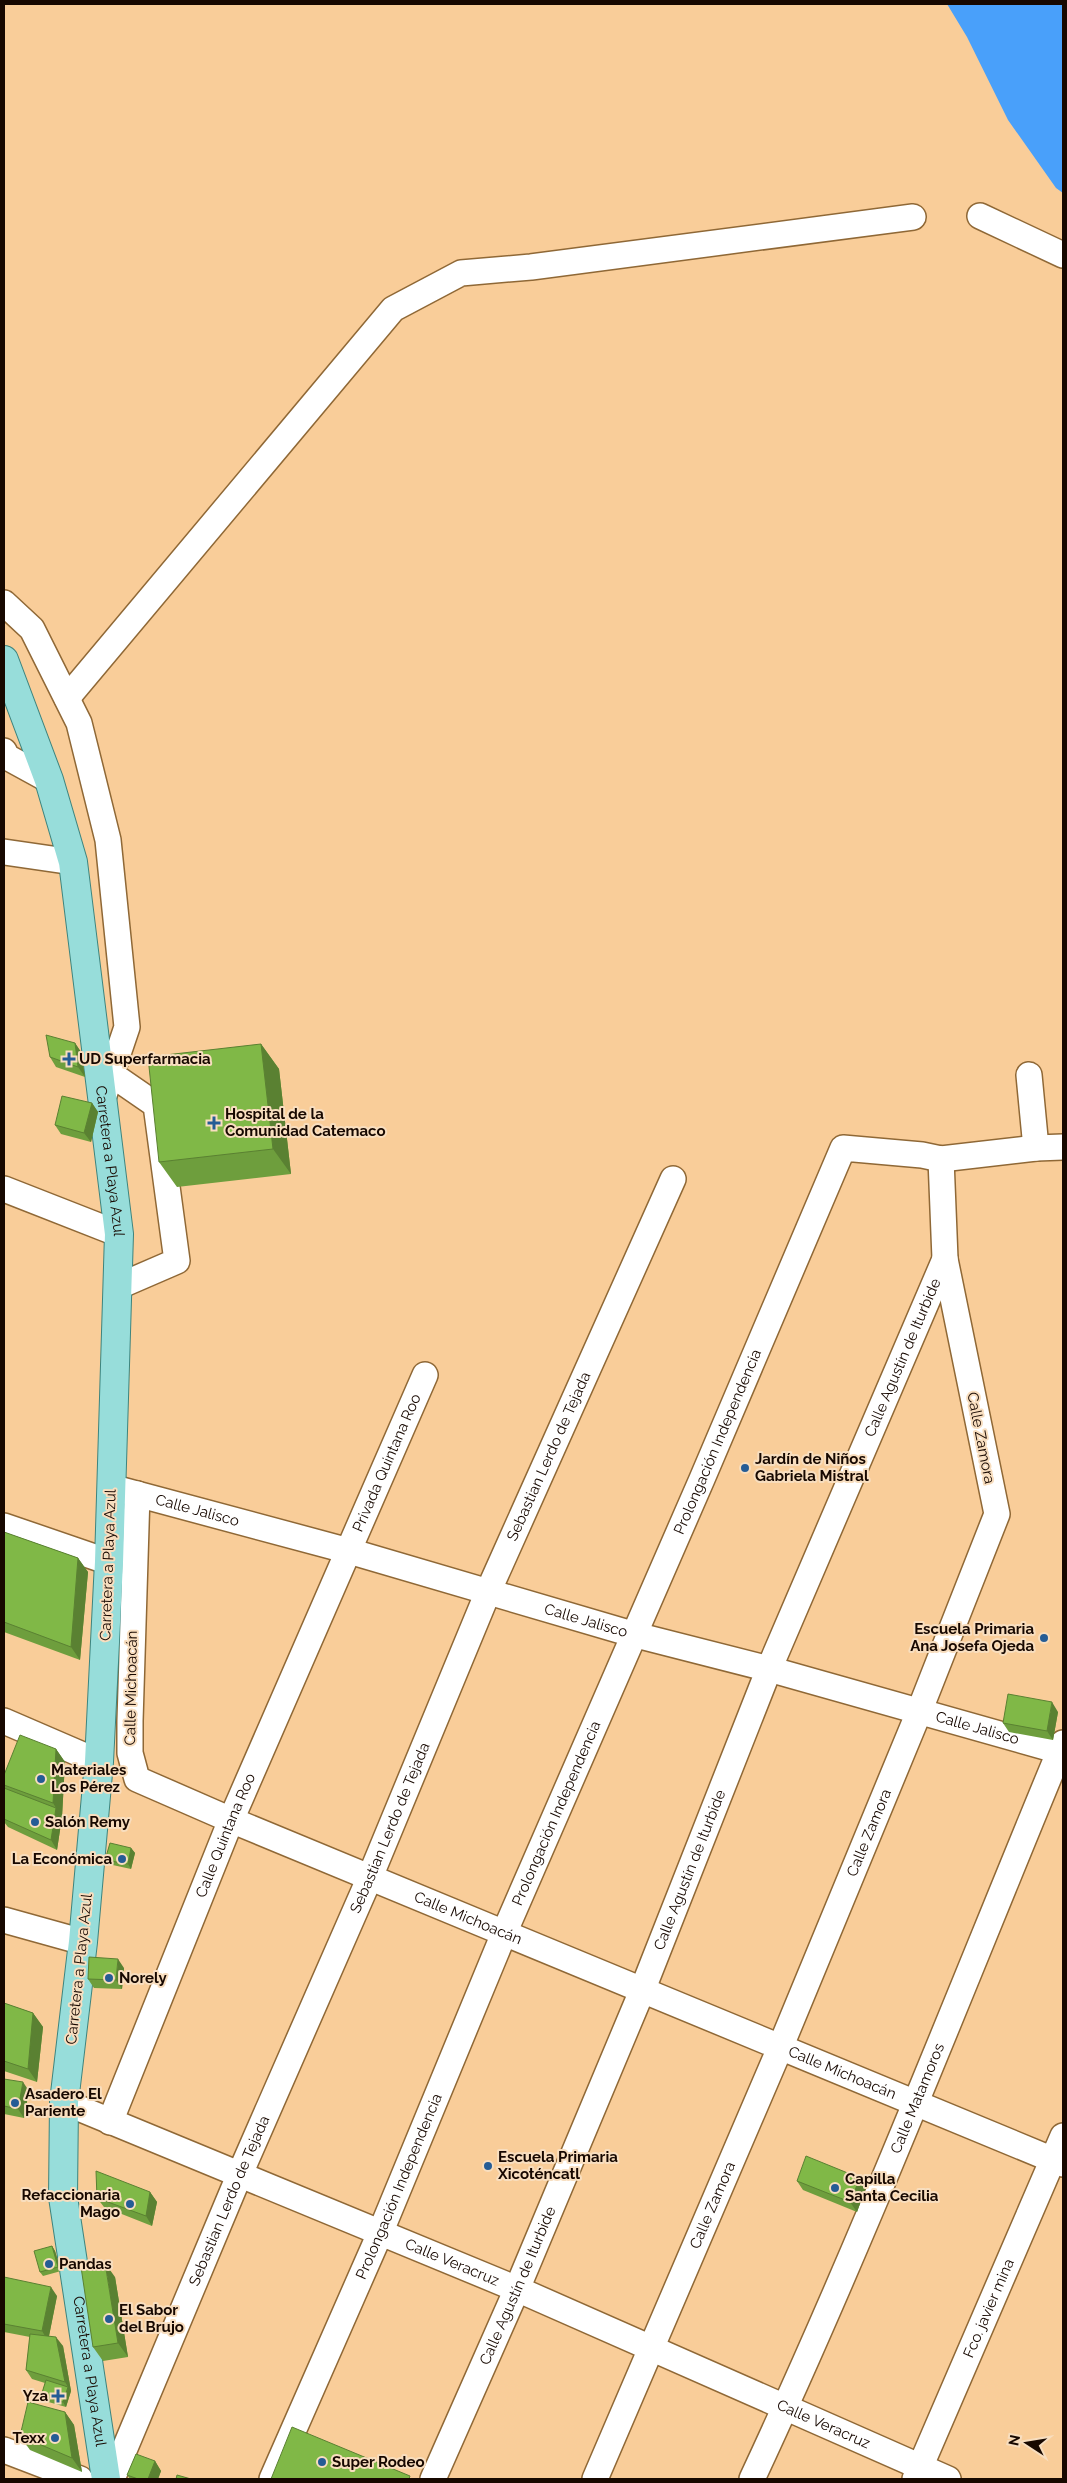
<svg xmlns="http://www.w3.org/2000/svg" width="1067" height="2483" font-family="Raleway,sans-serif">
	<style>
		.water { fill: #49a0fa }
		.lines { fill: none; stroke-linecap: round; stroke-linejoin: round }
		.minor-casing { stroke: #8f6836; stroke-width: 28 }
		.major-casing { stroke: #3d847e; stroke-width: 30 }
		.minor { stroke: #fff; stroke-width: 25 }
		.major { stroke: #97ddda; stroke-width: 28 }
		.wall { fill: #6e9e3d }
		.shaded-wall { fill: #5a8132 }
		.building { fill: #80b847; stroke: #5a8132 }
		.poi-dot { fill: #255c95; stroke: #f8debf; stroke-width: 2 }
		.labels { text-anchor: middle; stroke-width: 4; stroke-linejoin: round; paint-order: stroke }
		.poi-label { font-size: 15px; font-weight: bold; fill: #170800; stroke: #f8debf; text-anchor: start }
		.street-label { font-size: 15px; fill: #170800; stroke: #f8debf }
	</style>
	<rect width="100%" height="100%" fill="#f9cd99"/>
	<path class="water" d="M947 4H1063V193L1056 188 1008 120 967 37Z"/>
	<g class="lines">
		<defs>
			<g id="minor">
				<path d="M980 216 1063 255"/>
				<path d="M4 603 32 629 79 723 108 840 127 1027 102 1101"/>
				<path d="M67 698 393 309 461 273 531 267 913 217"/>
				<path d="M4 751 7 757 49 780"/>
				<path d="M4 852 73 862"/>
				<path d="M98 1069 111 1074 156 1105 177 1261 117 1287"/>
				<path d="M1029 1075 1036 1148"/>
				<path d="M4 1189 119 1234"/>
				<path id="s1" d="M122 1490 349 1551 632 1634 769 1669 1063 1752"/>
				<path id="s2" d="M137 1494 130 1721V1753L137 1779 231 1820 1063 2164"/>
				<path d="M4 1526 109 1562"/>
				<path d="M4 1721 99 1762"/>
				<path d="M4 1920 83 1942"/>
				<path id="s3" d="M64 2102 517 2289 948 2479"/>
				<path id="s4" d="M110 2122 231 1820 425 1375"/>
				<path d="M4 2450 80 2479"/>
				<path id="s5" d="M112 2479 239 2176 370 1877 488 1592 673 1179"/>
				<path id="s6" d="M272 2479 381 2231 505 1931 702 1479 843 1148 922 1155 941 1159 1036 1148 1063 1147"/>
				<path id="s7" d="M433 2479 517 2289 642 1991 769 1669 945 1259"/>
				<path id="s8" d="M595 2479 780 2048 919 1712 997 1514 945 1259 941 1159"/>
				<path id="s9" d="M752 2479C865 2237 961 1989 1063 1743"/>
				<path id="s10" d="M915 2479 1063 2136"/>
			</g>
			<g id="major">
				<path id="s11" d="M4 660 49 780 73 862 119 1234 109 1562 99 1762 83 1942 64 2102 63 2197 106 2479"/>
			</g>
		</defs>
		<use href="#minor" class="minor-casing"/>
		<use href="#major" class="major-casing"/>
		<use href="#minor" class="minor"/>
		<use href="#major" class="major"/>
	</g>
	<path class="wall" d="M75 1043 81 1052 85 1077 56 1067 50 1057Z
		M261 1044 279 1069 291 1174 177 1187 159 1162Z
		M92 1103 98 1112 91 1142 61 1134 55 1125Z
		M4 1532 78 1558 88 1572 80 1660 4 1632Z
		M1058 1712 1053 1740 1009 1732 1003 1723Z
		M56 1749 65 1762 62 1817 57 1850 8 1827 4 1822V1775Z
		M131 1848 135 1853 131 1869 108 1864 105 1860Z
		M124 1968 122 1989 94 1988 88 1979Z
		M4 2003 33 2013 43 2027 37 2082 4 2071Z
		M4 2079 29 2091 24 2118 4 2114Z
		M797 2181 866 2187 857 2212 803 2190Z
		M150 2192 157 2202 152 2226 104 2207 97 2198Z
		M52 2246 55 2251 61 2271 43 2276 40 2272Z
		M4 2277 57 2296 49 2336 63 2346 71 2391 66 2407 45 2401 41 2396 45 2383 32 2379 26 2370 30 2337 4 2332Z
		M115 2277 128 2357 103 2361 93 2347Z
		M65 2412 74 2425 82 2472 30 2450 20 2436Z
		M155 2461 161 2471 158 2479H130L127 2475Z"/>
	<path class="shaded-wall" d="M75 1043 81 1052 85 1077 78 1067Z
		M261 1044 279 1069 291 1174 273 1149Z
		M92 1103 98 1112 91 1142 84 1133Z
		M78 1558 88 1572 80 1660 71 1647Z
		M1052 1702 1058 1712 1053 1740 1047 1731Z
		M56 1749 65 1762 62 1817 57 1850 51 1840 56 1808 53 1803Z
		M131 1848 135 1853 131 1869 128 1864Z
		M118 1959 124 1968 122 1989 116 1980Z
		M33 2013 43 2027 37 2082 28 2069Z
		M23 2082 29 2091 24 2118 18 2109Z
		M860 2178 866 2187 857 2212 850 2202Z
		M150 2192 157 2202 152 2226 146 2216Z
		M52 2246 55 2251 61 2271 58 2267Z
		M105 2263 115 2277 128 2357 118 2343Z
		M51 2287 57 2296 48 2341 42 2331Z
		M56 2337 63 2346 71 2391 66 2407 63 2402 68 2387 65 2382Z
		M65 2412 74 2425 82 2472 72 2458Z
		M155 2461 161 2471 158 2479H148Z"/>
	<path class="building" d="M46 1035 75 1043 78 1067 50 1057Z
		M261 1044 273 1149 159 1162 148 1057Z
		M62 1096 92 1103 84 1133 55 1125Z
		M4 1532 78 1558 71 1647 4 1622Z
		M1008 1694 1052 1702 1047 1731 1003 1723Z
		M20 1735 56 1749 53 1803 4 1785V1775Z
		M4 1788 56 1808 51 1840 4 1819Z
		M110 1843 131 1848 128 1864 105 1860Z
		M89 1957 118 1959 116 1980 88 1979Z
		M4 2003 33 2013 28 2069 4 2061Z
		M4 2079 23 2082 18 2109 4 2106Z
		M806 2156 860 2178 850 2202 797 2181Z
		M96 2171 150 2192 146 2216 97 2198Z
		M52 2246 58 2267 40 2272 34 2251Z
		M105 2263 118 2343 93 2347 81 2267Z
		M4 2277 51 2287 42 2331 4 2324Z
		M30 2334 56 2337 65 2382 26 2370Z
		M46 2380 68 2387 63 2402 41 2396Z
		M28 2402 65 2412 72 2458 20 2436Z
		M292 2427 410 2476 409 2479H271Z
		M136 2454 155 2461 148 2479H138L127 2475Z
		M177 2475 191 2479H176Z"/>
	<g class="poi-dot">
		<path d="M66.5 1051.5h5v5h5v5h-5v5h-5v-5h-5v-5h5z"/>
		<path d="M211.5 1115.5h5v5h5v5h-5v5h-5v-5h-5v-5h5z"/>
		<circle cx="745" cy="1468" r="5"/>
		<circle cx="1044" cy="1638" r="5"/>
		<circle cx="41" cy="1779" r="5"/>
		<circle cx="35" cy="1822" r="5"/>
		<circle cx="122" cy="1859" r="5"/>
		<circle cx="109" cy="1978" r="5"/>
		<circle cx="15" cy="2103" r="5"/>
		<circle cx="488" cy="2166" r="5"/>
		<circle cx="835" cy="2188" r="5"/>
		<circle cx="130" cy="2204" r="5"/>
		<circle cx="49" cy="2264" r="5"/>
		<circle cx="109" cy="2319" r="5"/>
		<path d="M55.5 2388.5h5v5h5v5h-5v5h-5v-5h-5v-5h5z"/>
		<circle cx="55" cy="2438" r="5"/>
		<circle cx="322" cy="2462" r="5"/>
	</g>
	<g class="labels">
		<g class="poi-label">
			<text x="79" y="1064">UD Superfarmacia</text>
			<text x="225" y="1119">Hospital de la<tspan x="225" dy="17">Comunidad Catemaco</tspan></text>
			<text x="755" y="1464">Jardín de Niños<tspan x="755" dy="17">Gabriela Mistral</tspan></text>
			<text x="1034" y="1634" text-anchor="end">Escuela Primaria<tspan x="1034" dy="17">Ana Josefa Ojeda</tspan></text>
			<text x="51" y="1775">Materiales<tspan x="51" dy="17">Los Pérez</tspan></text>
			<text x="45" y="1827">Salón Remy</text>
			<text x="112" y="1864" text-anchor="end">La Económica</text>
			<text x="119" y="1983">Norely</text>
			<text x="25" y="2099">Asadero El<tspan x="25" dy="17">Pariente</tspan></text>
			<text x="498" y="2162">Escuela Primaria<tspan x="498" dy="17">Xicoténcatl</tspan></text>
			<text x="845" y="2184">Capilla<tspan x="845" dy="17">Santa Cecilia</tspan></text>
			<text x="120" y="2200" text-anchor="end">Refaccionaria<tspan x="120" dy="17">Mago</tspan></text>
			<text x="59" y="2269">Pandas</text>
			<text x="119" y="2315">El Sabor<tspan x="119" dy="17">del Brujo</tspan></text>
			<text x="48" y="2401" text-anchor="end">Yza</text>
			<text x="45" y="2443" text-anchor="end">Texx</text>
			<text x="332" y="2467">Super Rodeo</text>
		</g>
		<g class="street-label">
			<text dy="5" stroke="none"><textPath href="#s11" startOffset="515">Carretera a Playa Azul</textPath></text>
			<text dy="5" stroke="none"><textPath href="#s7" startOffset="1216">Calle Agustín de Iturbide</textPath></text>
			<text transform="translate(981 1438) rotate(79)" y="5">Calle Zamora</text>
			<text dy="5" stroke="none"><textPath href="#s6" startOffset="1129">Prolongación Independencia</textPath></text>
			<text dy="5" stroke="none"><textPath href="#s5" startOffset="1112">Sebastian Lerdo de Tejada</textPath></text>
			<text dy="5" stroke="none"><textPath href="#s4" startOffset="715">Privada Quintana Roo</textPath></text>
			<text dy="5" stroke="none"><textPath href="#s1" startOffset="78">Calle Jalisco</textPath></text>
			<text transform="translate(108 1565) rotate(-88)" y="5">Carretera a Playa Azul</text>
			<text dy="5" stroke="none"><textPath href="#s1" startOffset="482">Calle Jalisco</textPath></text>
			<text transform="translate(131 1688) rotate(-89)" y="5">Calle Michoacán</text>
			<text dy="5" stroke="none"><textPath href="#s1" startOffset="888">Calle Jalisco</textPath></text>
			<text dy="5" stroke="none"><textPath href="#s6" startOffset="724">Prolongación Independencia</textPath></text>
			<text dy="5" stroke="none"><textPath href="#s5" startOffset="708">Sebastian Lerdo de Tejada</textPath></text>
			<text dy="5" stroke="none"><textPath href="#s8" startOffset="702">Calle Zamora</textPath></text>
			<text dy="5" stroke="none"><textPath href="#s4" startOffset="309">Calle Quintana Roo</textPath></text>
			<text dy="5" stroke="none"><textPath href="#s7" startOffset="661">Calle Agustín de Iturbide</textPath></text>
			<text dy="5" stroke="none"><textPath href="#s2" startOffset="645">Calle Michoacán</textPath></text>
			<text transform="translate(79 1969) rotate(-84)" y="5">Carretera a Playa Azul</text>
			<text dy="5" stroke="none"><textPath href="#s2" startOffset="1050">Calle Michoacán</textPath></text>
			<text dy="5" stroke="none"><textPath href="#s9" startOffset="415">Calle Matamoros</textPath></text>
			<text dy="5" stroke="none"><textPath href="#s6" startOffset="319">Prolongación Independencia</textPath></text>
			<text dy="5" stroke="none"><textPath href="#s5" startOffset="302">Sebastian Lerdo de Tejada</textPath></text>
			<text dy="5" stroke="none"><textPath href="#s8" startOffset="298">Calle Zamora</textPath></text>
			<text dy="5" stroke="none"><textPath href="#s3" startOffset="420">Calle Veracruz</textPath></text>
			<text dy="5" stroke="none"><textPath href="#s7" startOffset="211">Calle Agustín de Iturbide</textPath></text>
			<text dy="5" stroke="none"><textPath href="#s10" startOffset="186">Fco. javier mina</textPath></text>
			<text dy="5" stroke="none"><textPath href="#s11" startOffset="1730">Carretera a Playa Azul</textPath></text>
			<text dy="5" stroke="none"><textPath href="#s3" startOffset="825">Calle Veracruz</textPath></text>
		</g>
	</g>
	<rect width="1067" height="2483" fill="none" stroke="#170800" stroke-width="10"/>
	<g transform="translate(1027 2443) rotate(282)" stroke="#f8debf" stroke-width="4" paint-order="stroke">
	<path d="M0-4L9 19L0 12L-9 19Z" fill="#170800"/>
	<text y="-8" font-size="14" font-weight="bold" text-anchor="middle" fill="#170800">N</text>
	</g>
</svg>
